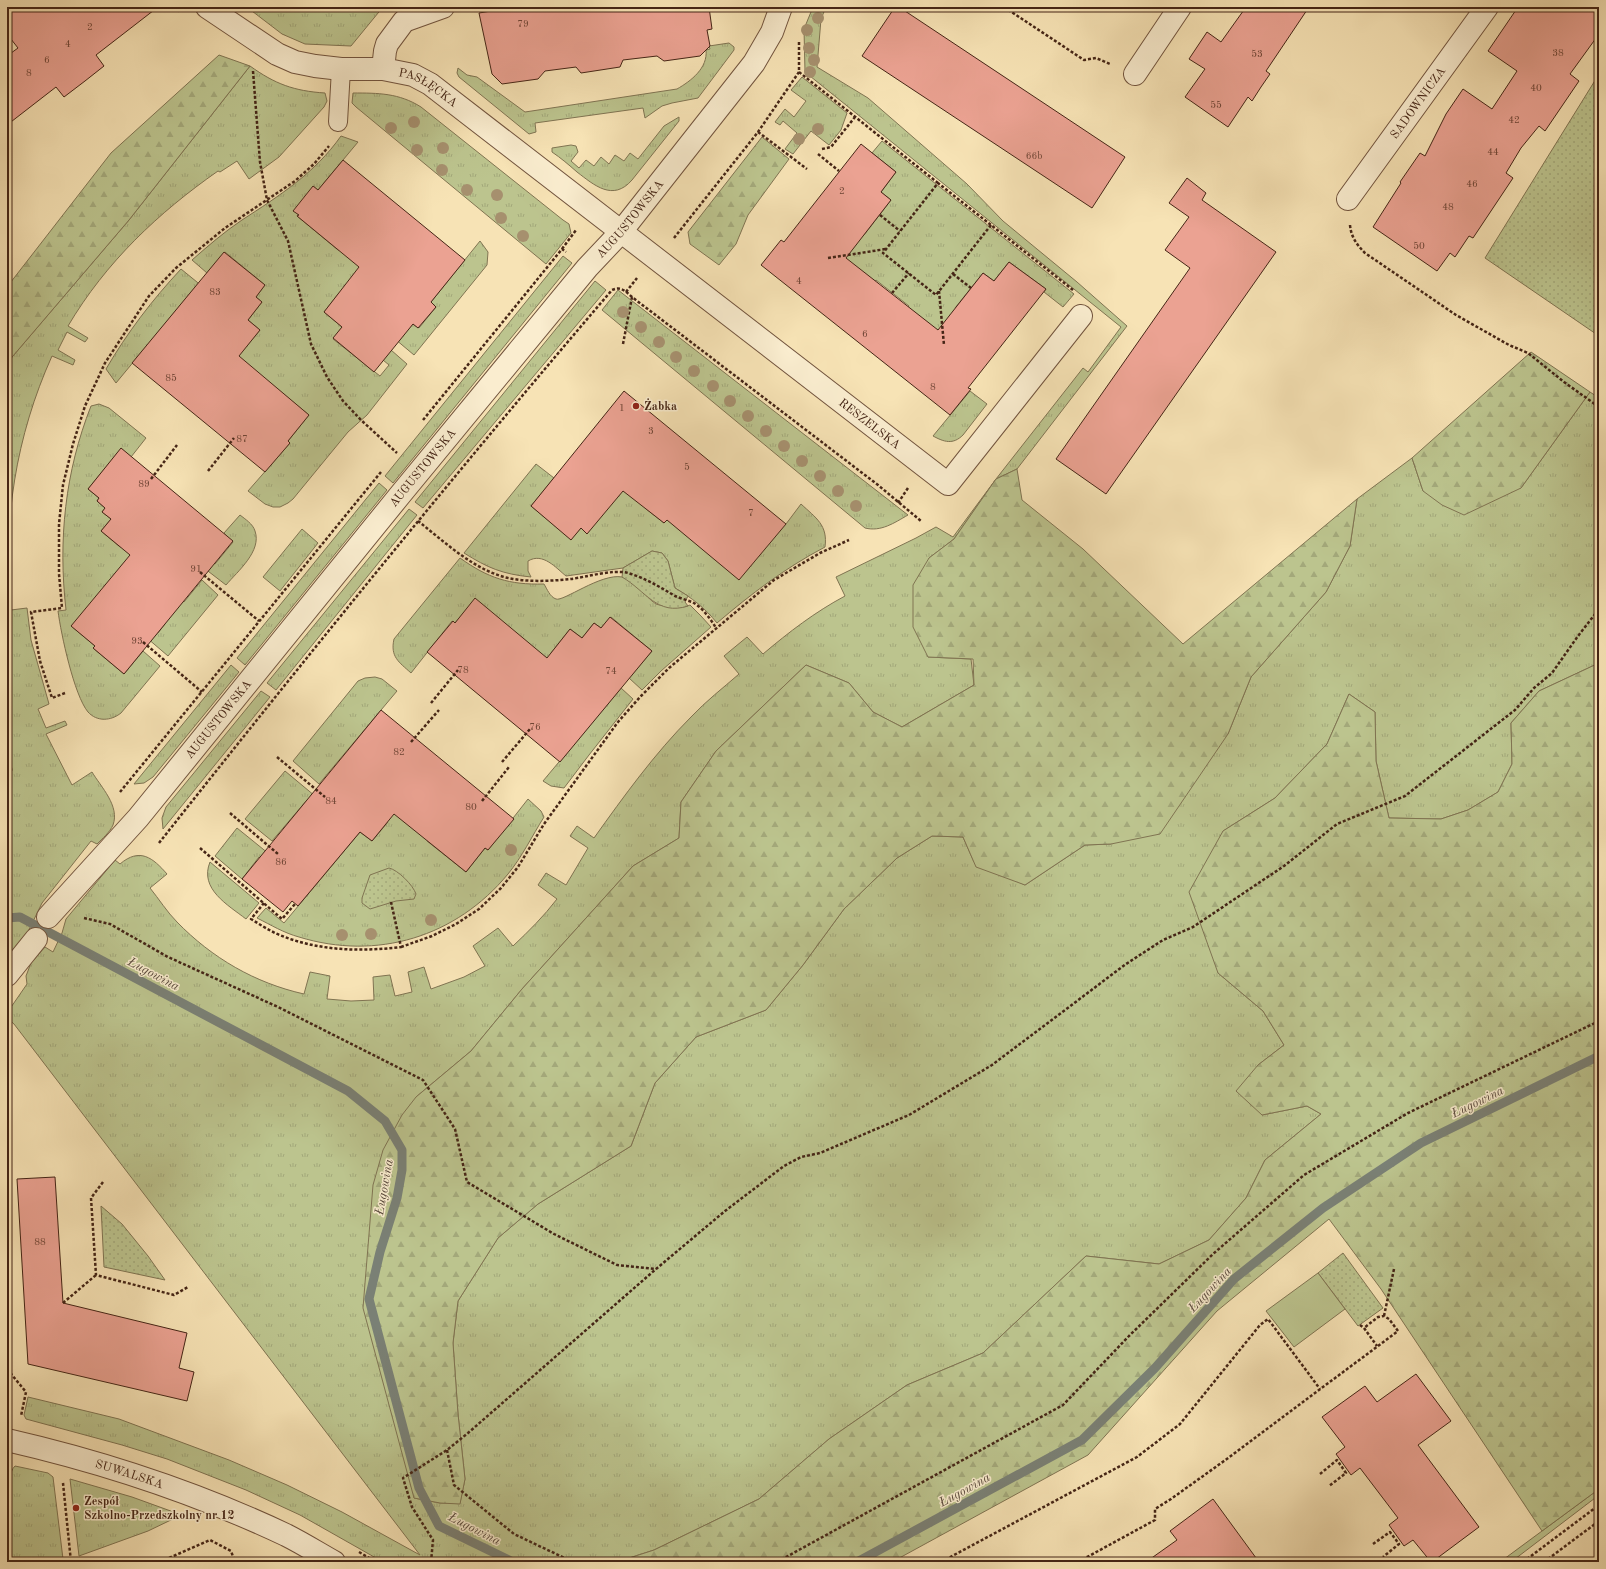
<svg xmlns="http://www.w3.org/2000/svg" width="1606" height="1569" font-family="'Old Standard TT',serif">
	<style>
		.grass { fill: url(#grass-tufts); stroke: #807452 }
		.forest { fill: url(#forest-firs); stroke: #807452 }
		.park { fill: url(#park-dots); stroke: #807452 }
		.pitch { fill: #bcc48e; stroke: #807452 }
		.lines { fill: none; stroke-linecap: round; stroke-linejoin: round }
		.stream { stroke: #7a8075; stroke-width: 9 }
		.building { fill: #eba292; stroke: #452516 }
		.service-casing { stroke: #72543e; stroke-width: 20 }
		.minor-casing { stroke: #72543e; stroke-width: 24 }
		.path { stroke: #452516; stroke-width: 2.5; stroke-dasharray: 3 2; stroke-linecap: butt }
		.service { stroke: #faedcf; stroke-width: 18 }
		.minor { stroke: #faedcf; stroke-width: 22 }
		.tree { fill: #a6906e }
		.poi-dot { fill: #8f2418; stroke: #faedcf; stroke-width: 1.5 }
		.labels { text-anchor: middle; stroke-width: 3; stroke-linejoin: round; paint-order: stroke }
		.number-label { font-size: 10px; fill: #6e4435 }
		.street-label { font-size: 12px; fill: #452516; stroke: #faedcf }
		.poi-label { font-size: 12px; font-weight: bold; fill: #452516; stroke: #faedcf; text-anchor: start }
		.water-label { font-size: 13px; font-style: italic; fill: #5b4b3e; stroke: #faedcf }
	</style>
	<defs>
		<pattern id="grass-tufts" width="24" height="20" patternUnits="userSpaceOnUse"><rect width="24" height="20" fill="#bcc48e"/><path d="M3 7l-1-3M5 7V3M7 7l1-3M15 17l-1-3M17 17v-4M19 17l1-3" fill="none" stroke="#a3a87a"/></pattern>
		<pattern id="forest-firs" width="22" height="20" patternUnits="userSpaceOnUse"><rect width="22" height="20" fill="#bcc48e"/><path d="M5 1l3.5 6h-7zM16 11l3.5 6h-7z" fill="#a3a87a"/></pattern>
		<pattern id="park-dots" width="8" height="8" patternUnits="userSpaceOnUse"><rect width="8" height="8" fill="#bcc48e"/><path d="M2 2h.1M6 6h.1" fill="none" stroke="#a3a87a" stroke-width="1.8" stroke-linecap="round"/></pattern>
	</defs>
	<rect width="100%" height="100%" fill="#f7e3b5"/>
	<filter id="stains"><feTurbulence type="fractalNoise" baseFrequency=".005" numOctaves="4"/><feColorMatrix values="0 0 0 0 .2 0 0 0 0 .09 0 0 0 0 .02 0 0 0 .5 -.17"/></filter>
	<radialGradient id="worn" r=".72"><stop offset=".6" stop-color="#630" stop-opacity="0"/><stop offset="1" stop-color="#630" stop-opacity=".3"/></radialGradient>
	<path class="grass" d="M249 7H383L351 46 305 44 282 34 248 8Z
		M813 7H826L821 19 817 67 868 98 967 184 1003 221 1077 282 1127 326 1017 469 996 479 954 539 929 558 928 657 971 659 974 685 902 727 873 712 849 683 806 665 716 751 681 802 679 838 633 866 522 989 471 1051 416 1097 414 1498 440 1503H460L465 1479 458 1414 453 1343 458 1301 498 1238 538 1204 631 1146 655 1083 696 1037 766 1010 803 965 844 909 897 858 932 836 963 837 974 862 1025 885 1085 845 1111 844 1228 734 1251 677 1326 592 1350 546 1357 499 1412 458 1423 491 1521 488 1590 392 1599 398V663L1539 691 1511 723 1512 764 1498 792 1468 810 1441 819 1389 818 1376 761 1375 712 1349 694 1327 744 1275 798 1223 831 1218 973 1263 1011 1284 1045 1258 1065 1262 1115 1307 1106 1321 1114 1265 1160 1246 1198 1209 1240 1159 1264 1086 1256 983 1353 907 1385 829 1439 759 1499 654 1550 617 1562H383L300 1515 246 1490 167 1459 122 1445 26 1419 24 1415 28 1397 119 1419 229 1460 287 1485 342 1512 420 1555 14 1024 7 1018V1013L27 984 26 976 31 963 45 947 53 952 62 933 66 919 115 860 120 864C140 847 153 858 167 874L150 888C159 899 167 912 177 922 212 958 255 983 304 994L310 972 330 976 327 999 351 1001 374 1000 373 977 390 975 395 996 412 992 408 972 424 967 431 989 464 977 485 966 473 946 498 928 513 946C529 931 544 916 557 899L538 885 546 873 566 885 588 848 570 836 577 826 594 838C624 796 655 753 691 717 706 701 723 688 739 674L724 656 747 637 763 654C789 632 815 612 845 596L836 577 916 538 936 527 953 537 996 479 1083 368 1088 372 1121 327 805 72 804 29Z
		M729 43 734 47V50L698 98 672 103 662 106 645 118 643 108 535 123 536 132 529 134 459 77 457 73 458 68 467 75 477 77 525 112 677 89C691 81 708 68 706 50L710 49 709 46Z
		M250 66C275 84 294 91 325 93L327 101 324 107 279 157 249 179 237 161 220 172 218 171C158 213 106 262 68 326L88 338 85 342 67 332 58 350 75 360 73 365 52 356C16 436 2 522 11 610L27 608 31 640 49 704 38 709 46 728 65 721 67 725 46 734 72 785 92 772C101 787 120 806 113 825 110 832 102 839 97 844L91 841 42 903 23 942 7 959V783L12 770 7 742V363L129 220Z
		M802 77 847 113 841 130 829 145 811 131 793 154 785 149 797 133 783 121 780 125 775 122 785 109 794 117 806 101 791 90Z
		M353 93C378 93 399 93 421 107L563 220 569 224 571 233 546 264 356 107 352 103Z
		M679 117V121L632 180C613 202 594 185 577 172 569 165 561 158 552 152V148L571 145 576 146 578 152 571 161 579 168 586 160 594 166 601 157 609 164 615 155 624 161 630 153 638 159 664 126Z
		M341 136 358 142 318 190 313 186 297 216 338 250 391 267 339 293 324 312 342 327 333 339 380 376 389 365 383 360 391 350 407 364 367 415 348 432 293 499 288 503 280 507H273L265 504 248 491 290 443 288 441 309 415 270 383 207 356 240 354 260 330 248 320 262 302 256 297 265 285 225 252 207 273 192 260C208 246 224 232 242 220 279 196 315 173 341 136Z
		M882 141 1074 294 1063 307 1044 292 1046 289 1009 262 994 281 983 273 955 308 966 316 944 345 900 317 909 306 876 280 867 291 828 258 864 235 891 200 881 192 896 172 872 153Z
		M480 241 488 252 487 265 414 355 395 339 413 324 419 328 436 307 431 302Z
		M563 256 572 263 393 483 385 476Z
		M181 269 208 291 193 290 116 383 106 369C127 333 152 300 181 269Z
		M595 281 606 290 423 508 415 502Z
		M618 290 908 515C894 523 881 532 865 528L602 310Z
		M970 391 987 404 963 435C953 445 944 442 933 436Z
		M99 404 109 408 146 438 131 457 121 449 88 489 99 498 97 501 105 508 102 512 111 519 101 531 120 547 160 549 71 626 95 646 94 649 124 674 143 651 160 666 121 713C111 721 97 722 88 712 74 695 61 634 58 611L66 610C58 540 65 472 91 406Z
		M536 464 554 478 531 506 571 539 581 528 587 533 632 466 645 508 664 523 680 505 786 524 801 504C816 518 828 525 825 547 785 568 751 594 717 623 705 608 692 598 675 588L668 561 662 553 652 551 623 568 566 576C556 568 543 552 528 561V571L531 577C502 574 488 568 464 553Z
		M379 483 387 490 245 665 237 658Z
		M409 509 417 515 276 690 267 683Z
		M240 515C245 519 253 524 255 531 262 551 238 571 226 585L204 568 210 561 215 564 233 542 224 533Z
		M302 529 318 543 280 591 263 577Z
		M460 558C488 578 509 585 544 584 547 589 550 597 556 599 563 602 601 573 622 577 635 580 645 597 656 604 660 606 667 605 672 606 678 607 684 608 690 605L701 616 711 627 661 671 642 690 629 678 652 651 611 617 601 628 594 623 582 638 570 629 551 653 568 668 552 688 475 599 455 623 452 621 411 673C399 662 390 657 394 639Z
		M202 580 218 595 168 656 147 638 153 630 158 633 165 624 161 620 179 598 184 602Z
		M231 665 239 672 153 777 144 783 134 784Z
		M375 677 382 679 397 691 319 784 293 761 358 681 365 678Z
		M621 688 633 699 589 755 564 788 551 786 543 781Z
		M261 691 270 697 163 829 162 818 166 807Z
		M285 771 321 801 316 807 307 800 272 841 245 819Z
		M528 799 541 811 544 817C532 836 522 857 508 874 456 937 377 961 299 937 284 933 271 925 257 918L266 908 284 923 360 832 372 841 388 822 369 807 439 826 427 841 466 872 485 848 488 850Z
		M237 828 274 858 269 865 259 857 242 879 215 856Z
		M210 862 259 903 246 919C228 905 199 889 210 862Z
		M15 1466 48 1473 53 1477 63 1559 48 1562H7C7 1544 3 1476 15 1466Z
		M70 1479 132 1497 179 1514 173 1519 148 1531 79 1556Z
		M1599 1489V1495L1511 1562H1500Z"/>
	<path class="forest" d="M219 55 250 66 129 220 7 363V287L111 153Z
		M762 137 789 159 748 215 736 244 719 265 690 244 688 232Z
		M1531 352 1590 392 1521 488 1464 515 1442 505 1423 491 1412 458Z
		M1017 469 1022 500 1083 549 1183 644 1357 499 1350 546 1326 592 1251 677 1228 734 1160 834 1111 844 1085 845 1025 885 976 867 963 837 932 836 897 858 844 909 803 965 766 1010 696 1037 655 1083 631 1146 538 1204 498 1238 458 1301 453 1343 458 1414 465 1479 460 1504 440 1503 414 1498 363 1308 373 1185 383 1150 402 1115 416 1097 471 1051 522 989 633 866 679 838 681 802 716 751 806 665 849 683 873 712 902 727 974 685 973 659 928 657 913 627V585L929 558 954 539 996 479Z
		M1599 663V1489L1542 1531 1381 1289 1329 1219 1217 1311 1088 1455 892 1562H617L654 1550 759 1499 829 1439 907 1385 983 1353 1086 1256 1159 1264 1209 1240 1246 1198 1265 1160 1321 1114 1307 1106 1262 1115 1236 1091 1258 1065 1284 1045 1263 1011 1218 973 1189 892 1223 831 1275 798 1327 744 1349 694 1375 712 1376 761 1389 818 1441 819 1468 810 1498 792 1512 764 1511 723 1539 691Z
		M7 742 12 770 7 783Z"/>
	<path class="park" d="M1599 74V336L1485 258Z
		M652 551 662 553 668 561 675 588 688 596 685 602 688 606C657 616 646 591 622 577L623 568Z
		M389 868C398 870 413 885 416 894L414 899 396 901 370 909 362 903V898L370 875Z
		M101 1206 122 1224 148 1256 165 1280 104 1267Z
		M1343 1253 1383 1308 1358 1326 1318 1273Z"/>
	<path class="pitch" d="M1318 1273 1345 1309 1294 1347 1266 1311Z"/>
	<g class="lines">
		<path class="stream" d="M7 918 20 917 348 1091 385 1121 402 1150V1170L397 1198 380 1252 369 1299 419 1488 439 1526 513 1562
			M857 1562 1082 1440 1155 1368 1234 1279 1323 1208 1421 1143 1599 1056"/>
	</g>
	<path class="building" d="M7 7H158L96 55 104 66 85 81 64 97 56 87 7 125V56L18 48 7 34Z
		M515 7H709L712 29 707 30 710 46 700 56 664 61 657 56 623 60 620 67 581 73 576 67 545 71 538 79 502 84 492 74 479 13Z
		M895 7H899L1125 157 1092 208 862 56Z
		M1246 7H1309L1266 71 1270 74 1261 87 1252 101 1248 97 1228 127 1185 97 1205 69 1189 59 1207 32 1221 42Z
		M1518 7H1599V34L1570 74 1579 81 1545 131 1539 126 1521 148 1506 173 1513 178 1473 238 1469 236 1455 257 1450 253 1437 271 1373 227 1401 183 1400 182 1420 153 1425 156 1446 114 1463 89 1492 109 1517 71 1488 51Z
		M861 144 896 172 881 192 891 200 846 258 938 330 983 273 994 281 1009 262 1046 289 968 388 971 389 950 415 761 265 781 240 784 242Z
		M343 160 465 260 431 302 436 307 418 328 413 324 374 372 333 338 342 327 324 312 359 267 297 216 299 215 293 211 313 186 318 190Z
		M1187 178 1206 193 1202 200 1276 252 1106 494 1056 459 1190 268 1165 250 1189 217 1169 203Z
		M224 252 265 285 256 297 262 302 248 320 260 330 239 356 309 415 288 441 290 443 265 472 132 363Z
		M624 391 786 524 739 580 667 520 664 523 623 491 587 534 581 528 571 540 531 506Z
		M121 448 233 541 124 674 93 648 95 646 71 626 130 555 101 531 111 519 102 512 105 508 97 501 99 498 88 489Z
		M475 598 547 658 570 629 582 638 594 623 601 628 610 617 652 651 560 762 427 652 453 621 455 623Z
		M381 710 514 819 488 850 485 848 466 872 394 814 372 841 360 832 298 906 292 901 283 912 242 879Z
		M55 1177 63 1303 187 1333 179 1368 194 1372 187 1401 28 1364 17 1179Z
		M1416 1374 1451 1421 1418 1445 1479 1527 1432 1562H1431L1413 1540 1404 1546 1389 1525 1398 1518 1360 1468 1351 1475 1336 1454 1345 1447 1322 1417 1365 1386 1377 1402Z
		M1213 1499 1259 1562H1146L1177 1540 1170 1531Z"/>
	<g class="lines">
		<defs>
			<path id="service" d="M338 122 341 69"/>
			<g id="minor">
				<path id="s1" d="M207 7 277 54 295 62 315 66 341 69H383L413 75 430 84 948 484 1081 316"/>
				<path d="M383 69 385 51 387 44 404 21 443 7"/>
				<path d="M1135 74 1180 7"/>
				<path id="s2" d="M1348 199 1487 7"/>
				<path id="s3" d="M48 917 138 818 400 495 587 268 620 233 754 63 772 32 781 7"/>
				<path d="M7 975 36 939"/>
				<path id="s4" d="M7 1440C103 1462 197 1493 286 1535 302 1543 318 1553 334 1562"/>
			</g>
		</defs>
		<use href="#service" class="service-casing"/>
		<use href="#minor" class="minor-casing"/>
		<path class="path" d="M172 7 180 12
			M1004 7 1084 60 1096 58 1110 64
			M253 71 260 162 267 200 288 241 311 344 327 377 343 401 361 420 397 453
			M799 72 938 183
			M758 132 807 169
			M822 149 831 147 855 117
			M818 154 839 171
			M880 215 900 231
			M991 225 936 295 883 253 938 183 1073 290
			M1350 225C1351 237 1357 245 1365 253L1456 315 1509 345 1528 353 1564 382 1599 407
			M674 238 758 132 799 72V40
			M562 249 576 230
			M828 258 886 249
			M953 274 971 288
			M939 291 944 345
			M626 292 637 278
			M892 293 909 273
			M623 344 632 297
			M423 420 562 249 566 252
			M208 471 234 438
			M151 479 177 445
			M898 503 908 488
			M418 521C446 543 477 573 513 579 532 582 552 581 571 579 586 577 614 569 628 573 645 578 660 587 675 596 680 598 686 600 692 602 702 607 710 618 716 628
			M200 572 259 621
			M143 642 202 692
			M65 693 52 698 40 661 31 612 62 608 59 574V524L63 485 73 444 85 406 105 363 149 296 176 268 225 228 295 181 314 164 329 146
			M431 703 458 670
			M411 742 439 710
			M277 757 325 797
			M502 762 530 729
			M120 792 381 472
			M482 801 509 767
			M230 813 278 854
			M159 843C307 656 457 471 612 290 621 286 625 291 632 297L878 485 921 521
			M200 848 282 919 295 904
			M264 903 251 919C259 924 267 929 275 933 315 951 359 952 401 947L391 902
			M84 918 110 924 168 957 278 1007 423 1080 455 1129 467 1182 554 1234 617 1265 656 1269
			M401 947 432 936 456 924 479 909 501 888 518 867 544 824 618 722 641 696 669 668 774 580 820 553 849 540
			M103 1182 91 1198 96 1275 174 1295 188 1287
			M63 1303 96 1275
			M1384 1316 1394 1269
			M1360 1325 1364 1328 1377 1346
			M7 1369 26 1392 21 1416
			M447 1450 454 1485 514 1534 573 1562
			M1320 1474 1337 1460 1346 1473 1329 1486
			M63 1483 71 1562
			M1373 1544 1390 1532 1399 1544 1383 1557
			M359 1552 376 1562
			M160 1562 210 1540 231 1551 235 1562
			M431 1562 433 1540 412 1507 403 1478 447 1450 468 1433 656 1269 725 1211 784 1166 801 1157 820 1153 909 1115 992 1065 1126 964 1163 940 1193 927 1284 866 1337 824 1405 796 1515 710 1534 688 1552 673 1578 636 1599 609
			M777 1562 1063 1405 1129 1336 1213 1254 1304 1175 1408 1113 1599 1021
			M941 1562 1137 1457 1180 1424 1260 1325 1268 1319 1320 1389
			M1078 1562 1155 1520V1509L1171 1499 1224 1461 1398 1331 1389 1319 1384 1316 1378 1317 1364 1328
			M1523 1562 1599 1505
			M1544 1562 1599 1521"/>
		<use href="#service" class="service"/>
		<use href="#minor" class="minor"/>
	</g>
	<g class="tree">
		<circle cx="818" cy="18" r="6"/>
		<circle cx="807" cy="30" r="6"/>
		<circle cx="809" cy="48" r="6"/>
		<circle cx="814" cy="60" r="6"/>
		<circle cx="810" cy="72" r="6"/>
		<circle cx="414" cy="122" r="6"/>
		<circle cx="391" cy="128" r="6"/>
		<circle cx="818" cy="129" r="6"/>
		<circle cx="799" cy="139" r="6"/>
		<circle cx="443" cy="148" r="6"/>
		<circle cx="417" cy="150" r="6"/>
		<circle cx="442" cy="170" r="6"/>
		<circle cx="467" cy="190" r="6"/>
		<circle cx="497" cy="195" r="6"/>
		<circle cx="501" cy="218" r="6"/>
		<circle cx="523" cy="236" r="6"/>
		<circle cx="623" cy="312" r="6"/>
		<circle cx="641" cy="327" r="6"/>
		<circle cx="659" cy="342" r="6"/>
		<circle cx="676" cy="357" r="6"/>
		<circle cx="694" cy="371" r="6"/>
		<circle cx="713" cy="386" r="6"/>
		<circle cx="730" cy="401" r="6"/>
		<circle cx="748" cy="416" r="6"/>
		<circle cx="766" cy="431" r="6"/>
		<circle cx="784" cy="446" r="6"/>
		<circle cx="802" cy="461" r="6"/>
		<circle cx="820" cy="476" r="6"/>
		<circle cx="838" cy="491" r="6"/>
		<circle cx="856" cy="506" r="6"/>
		<circle cx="511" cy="850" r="6"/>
		<circle cx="431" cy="920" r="6"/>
		<circle cx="371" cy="934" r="6"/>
		<circle cx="342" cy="935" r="6"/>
	</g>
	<g class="poi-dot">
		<circle cx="636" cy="406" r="4"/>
		<circle cx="76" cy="1508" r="4"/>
	</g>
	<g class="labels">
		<g class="number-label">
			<text x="523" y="27">79</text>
			<text x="90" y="30">2</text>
			<text x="68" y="47">4</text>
			<text x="1558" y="56">38</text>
			<text x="1257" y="57">53</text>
			<text x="47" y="63">6</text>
			<text x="29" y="76">8</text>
			<text x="1536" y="91">40</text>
			<text x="1216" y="108">55</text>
			<text x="1514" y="123">42</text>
			<text x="1493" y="155">44</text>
			<text x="1034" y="159">66b</text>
			<text x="1472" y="187">46</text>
			<text x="842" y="194">2</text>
			<text x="1448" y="210">48</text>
			<text x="1419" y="249">50</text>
			<text x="799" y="284">4</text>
			<text x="215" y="295">83</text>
			<text x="865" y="337">6</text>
			<text x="171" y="381">85</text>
			<text x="933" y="390">8</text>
			<text x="622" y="411">1</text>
			<text x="651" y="434">3</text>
			<text x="242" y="442">87</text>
			<text x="687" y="470">5</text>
			<text x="144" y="487">89</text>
			<text x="751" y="516">7</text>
			<text x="196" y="572">91</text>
			<text x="137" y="644">93</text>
			<text x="463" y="673">78</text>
			<text x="611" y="674">74</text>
			<text x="535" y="730">76</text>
			<text x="399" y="755">82</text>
			<text x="331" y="804">84</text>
			<text x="471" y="810">80</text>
			<text x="281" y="865">86</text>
			<text x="40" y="1245">88</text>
		</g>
		<g class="street-label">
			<text dy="4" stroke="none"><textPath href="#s1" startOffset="242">PASŁĘCKA</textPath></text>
			<text dy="4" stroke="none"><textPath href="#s2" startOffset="119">SADOWNICZA</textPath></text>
			<text dy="4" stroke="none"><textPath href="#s3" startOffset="909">AUGUSTOWSKA</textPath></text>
			<text dy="4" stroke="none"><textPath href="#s1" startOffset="798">RESZELSKA</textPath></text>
			<text dy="4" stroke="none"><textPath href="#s3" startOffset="585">AUGUSTOWSKA</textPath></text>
			<text dy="4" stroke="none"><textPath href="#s3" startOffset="261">AUGUSTOWSKA</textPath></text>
			<text dy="4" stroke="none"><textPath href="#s4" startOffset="127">SUWALSKA</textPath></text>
		</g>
		<g class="poi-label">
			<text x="644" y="410">Żabka</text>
			<text x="84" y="1505">Zespół<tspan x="84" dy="14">Szkolno-Przedszkolny nr 12</tspan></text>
		</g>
		<g class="water-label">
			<text transform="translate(154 973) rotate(28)" y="5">Ługowina</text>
			<text transform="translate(1477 1101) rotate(-26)" y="5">Ługowina</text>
			<text transform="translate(383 1187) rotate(-80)" y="5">Ługowina</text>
			<text transform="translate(1209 1289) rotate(-47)" y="5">Ługowina</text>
			<text transform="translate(964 1489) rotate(-29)" y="5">Ługowina</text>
			<text transform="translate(475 1528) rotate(27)" y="5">Ługowina</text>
		</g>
	</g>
	<rect width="1606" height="1569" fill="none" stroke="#f7e3b5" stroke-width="24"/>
	<rect x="8" y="8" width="1590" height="1553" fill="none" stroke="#452516" stroke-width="2"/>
	<rect x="12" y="12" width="1582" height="1545" fill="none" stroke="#452516"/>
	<rect width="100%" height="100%" filter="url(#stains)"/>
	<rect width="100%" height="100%" fill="url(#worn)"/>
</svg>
